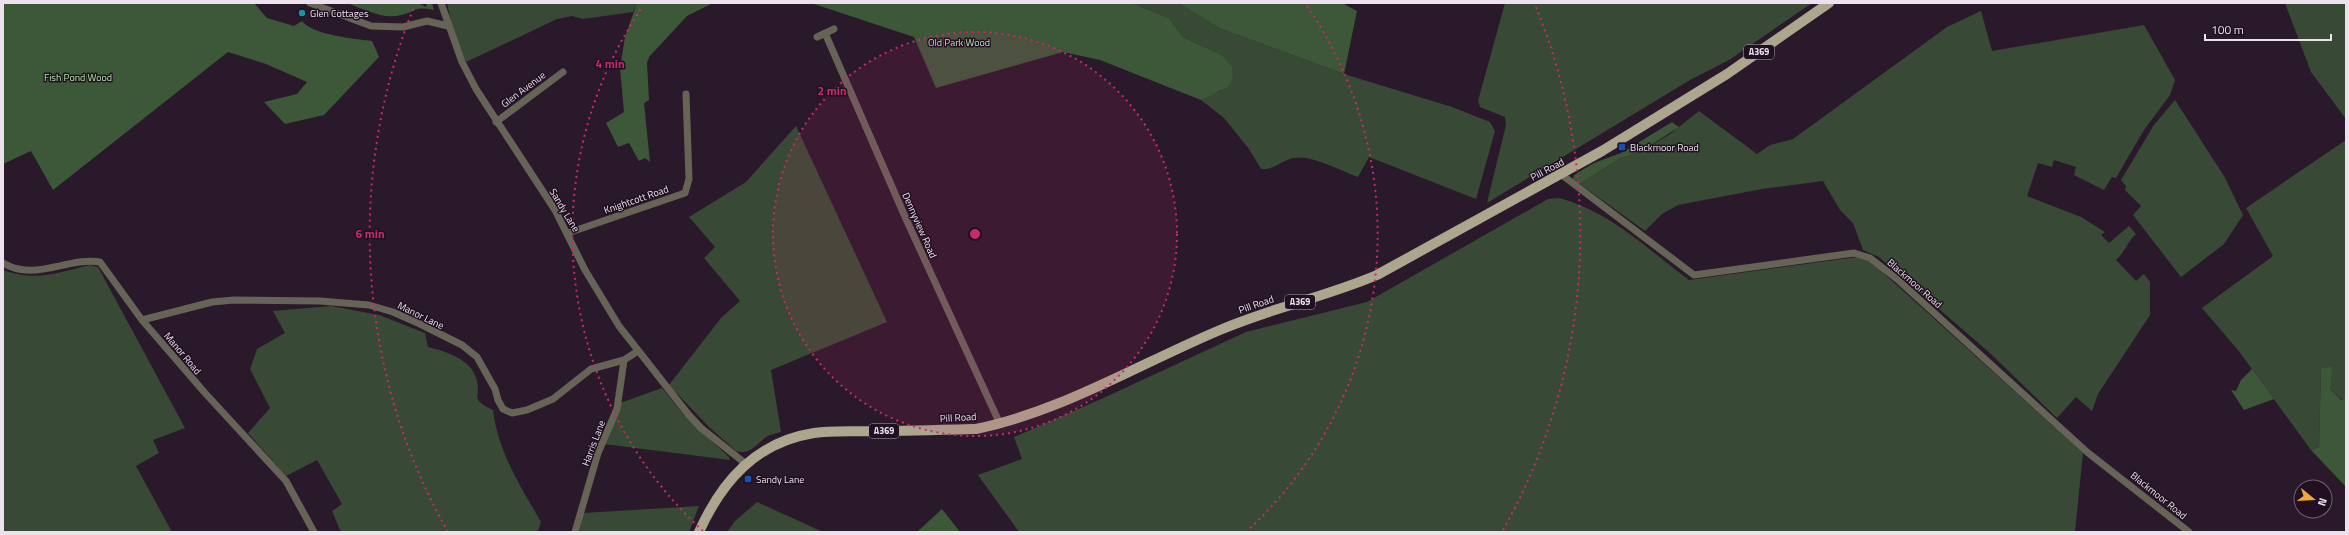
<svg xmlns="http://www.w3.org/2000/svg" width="2349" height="535" font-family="'Titillium Web',sans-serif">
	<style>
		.green { fill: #384a35 }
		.forest { fill: #3d5739 }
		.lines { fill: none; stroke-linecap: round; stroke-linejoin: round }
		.street { stroke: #666357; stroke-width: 7 }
		.primary { stroke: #ada68e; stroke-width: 10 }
		.ring { fill: none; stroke: #c62c6a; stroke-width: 2; stroke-dasharray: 2 4 }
		.culture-dot { fill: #0f9aa8; stroke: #201021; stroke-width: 1.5 }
		.transit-dot { fill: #1a4fb4; stroke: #201021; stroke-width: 1.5 }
		.labels { text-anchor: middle; stroke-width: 3; stroke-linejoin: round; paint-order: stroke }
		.shield { fill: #201021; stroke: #afa2af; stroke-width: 1 }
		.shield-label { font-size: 9px; font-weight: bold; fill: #ece1ec }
		.poi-label { font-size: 10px; fill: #ece1ec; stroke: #201021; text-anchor: start }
		.park-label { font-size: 10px; fill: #b3e2ab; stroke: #201021 }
		.street-label { font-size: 10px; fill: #ece1ec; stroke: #201021 }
		.centre { fill: #c62c6a; stroke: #201021; stroke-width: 2 }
		.ring-label { font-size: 12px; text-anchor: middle; font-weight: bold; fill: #c62c6a; stroke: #201021; stroke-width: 3; stroke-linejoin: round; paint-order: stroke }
	</style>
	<rect width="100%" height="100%" fill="#2a192b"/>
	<path class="green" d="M447 3H637L633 12 583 19 572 16 557 19 466 62 452 27Z
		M1132 3H1178L1219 28 1344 74 1452 107 1490 122 1495 131 1476 199 1369 157 1358 177C1342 171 1310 154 1293 158 1281 161 1274 170 1261 169L1249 149 1224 118 1201 100 1208 95 1221 91 1232 66 1222 55 1183 37 1169 18Z
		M1505 3H1812L1729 60 1690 80 1487 203 1506 125 1505 117 1480 107 1478 101Z
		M2285 3H2346V119L2311 72Z
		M1981 11 1992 51 2144 25 2175 80 2170 95 2144 130 2116 178 2112 177 2104 190 2074 175 2076 167 2054 160 2052 167 2038 163 2027 196 2081 217 2105 232 2101 235 2109 243 2129 226 2136 234C2127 242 2126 251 2116 260L2136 281 2144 274 2150 282V315L2098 394 2092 411 2076 397 2057 418 1991 354 1879 257 1863 250 1853 223 1840 210 1823 181 1762 189 1678 205 1662 214 1645 231 1580 184 1619 159 1640 152 1670 134 1699 111 1757 154 1770 145 1793 139 1947 27Z
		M2175 100 2224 176 2243 215 2224 244 2181 277 2133 215 2141 206 2125 190 2126 186 2121 180 2154 125Z
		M796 126 887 322 771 370 781 432C777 433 772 434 768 436 757 442 751 456 736 451L709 427 669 385 721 318 740 301 704 258 715 247 689 217 746 182Z
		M2346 140V397L2343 400 2330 389 2321 369 2319 447 2311 450 2238 350 2202 308 2273 256 2246 208Z
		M1559 198C1609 211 1649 250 1689 280L1857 257 1869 260 2083 453 2075 532H1019L978 475 1022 459 1014 437 1099 400 1246 332 1367 302 1548 199Z
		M90 265 98 267 185 428 153 440 159 453 136 466 172 532H3V270C37 282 56 273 90 265Z
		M331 306 379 315 425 333 428 347C447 352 472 359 477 381 481 399 469 398 493 410 498 452 521 487 541 522L538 531 341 532 332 511 342 504 317 460 286 476 248 433 270 408 250 369 257 349 285 333 273 311Z
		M662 388 684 415 729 457 730 460 604 444 620 403Z
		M757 502 823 532H727L735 521Z
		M699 506 689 532H579L583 513Z"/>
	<path class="forest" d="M3 3H254L267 18 294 26 302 21C312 35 356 39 372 41L379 57 324 115 285 124 264 102 297 94 307 82 266 64 228 52 53 190 31 151 3 164Z
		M347 3H418L426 7 427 3H432L434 10C412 6 419 11 401 15 383 20 364 9 347 3Z
		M637 3H713L687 16 649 57 647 63 649 100 644 103 650 162 645 158 639 161 629 143 618 147 606 123 624 112 620 68 625 37Z
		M811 3H1132L1169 18 1183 37 1222 55 1232 66 1233 77 1228 87 1201 100 1100 60 1063 52 936 88 914 37Z
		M1178 3H1342L1357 11 1344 74 1219 28Z
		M1672 122 1679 127 1640 152 1619 159 1580 184 1573 179 1574 175 1594 163 1621 153Z
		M2332 367 2330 389 2342 400 2346 397V487L2311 450 2319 447 2321 368Z
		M2252 369 2274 399 2244 410 2231 390 2236 391 2241 380Z
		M942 509 960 532H917Z"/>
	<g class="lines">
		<path class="street" d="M310 3 371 26 403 27 427 21 448 26
			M441 3 462 62 476 89 555 210 585 270 619 326 688 414 701 428 746 464
			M825 33 906 219 1000 424
			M817 37 834 29
			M496 122 563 72
			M1562 175 1694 275 1854 253 1870 258 1897 279 2087 452 2189 532
			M568 233 685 193 689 179 686 94
			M3 263C34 282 67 257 100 262L142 320 205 393 286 481 314 532
			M142 320 212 302 234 300 320 301 369 305 393 312 420 324 462 345 477 357 495 389 498 400 503 409 512 413 527 410 553 399 591 369 624 360 638 351
			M575 532 598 453 617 409 624 360"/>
		<path class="primary" d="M699 532C722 481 756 442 814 433 834 430 855 432 875 431 909 431 942 430 976 429 1063 411 1139 364 1220 330 1271 308 1325 297 1377 275L1602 151 1727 74 1829 3"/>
	</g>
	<circle cx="975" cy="234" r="202" fill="#c62c6a" fill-opacity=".12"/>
	<g class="ring">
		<circle cx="975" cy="234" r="202"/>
		<path d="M703 531A403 403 0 0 1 643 6M1307 6A403 403 0 0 1 1247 531"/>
		<path d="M448 532A605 605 0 0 1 414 7M1536 7A605 605 0 0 1 1502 532"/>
	</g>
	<circle class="culture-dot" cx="302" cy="13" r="4"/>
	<g class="transit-dot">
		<rect x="1618" y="143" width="8" height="8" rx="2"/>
		<rect x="744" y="475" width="8" height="8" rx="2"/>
	</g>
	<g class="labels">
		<g class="shield">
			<rect x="1744" y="45" width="30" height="14" rx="3"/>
			<rect x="1285" y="295" width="30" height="14" rx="3"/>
			<rect x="869" y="424" width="30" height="14" rx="3"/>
		</g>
		<g class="shield-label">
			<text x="1759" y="55">A369</text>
			<text x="1300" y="305">A369</text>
			<text x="884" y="434">A369</text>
		</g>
		<g class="poi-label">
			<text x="310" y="17">Glen Cottages</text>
			<text x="1630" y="151">Blackmoor Road</text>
			<text x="756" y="483">Sandy Lane</text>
		</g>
		<g class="park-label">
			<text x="959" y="46">Old Park Wood</text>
			<text x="78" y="81">Fish Pond Wood</text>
		</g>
		<g class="street-label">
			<text transform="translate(523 89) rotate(-37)" y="4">Glen Avenue</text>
			<text transform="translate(1547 169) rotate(-28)" y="4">Pill Road</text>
			<text transform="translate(636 199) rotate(-19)" y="4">Knightcott Road</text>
			<text transform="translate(565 210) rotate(59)" y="4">Sandy Lane</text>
			<text transform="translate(920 225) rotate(66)" y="4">Dennyview Road</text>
			<text transform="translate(1915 283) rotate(41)" y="4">Blackmoor Road</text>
			<text transform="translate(1256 304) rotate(-19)" y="4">Pill Road</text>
			<text transform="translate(421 315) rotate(26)" y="4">Manor Lane</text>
			<text transform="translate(183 353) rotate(50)" y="4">Manor Road</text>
			<text transform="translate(958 417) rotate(-3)" y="4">Pill Road</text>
			<text transform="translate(593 443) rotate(-69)" y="4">Harris Lane</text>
			<text transform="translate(2159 495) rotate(39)" y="4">Blackmoor Road</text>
		</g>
	</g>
	<circle cx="975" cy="234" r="6" class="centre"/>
	<g class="ring-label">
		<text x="610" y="68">4 min</text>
		<text x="832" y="95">2 min</text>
		<text x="370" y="238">6 min</text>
	</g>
	<rect width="2349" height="535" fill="none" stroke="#ece1ec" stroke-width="8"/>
	<g transform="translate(2313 499) rotate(108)"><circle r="19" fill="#201021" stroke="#726472"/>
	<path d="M0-3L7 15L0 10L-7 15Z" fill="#efa73e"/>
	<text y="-6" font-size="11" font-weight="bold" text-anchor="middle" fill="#ece1ec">N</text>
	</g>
	<path d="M2205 34v6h126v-6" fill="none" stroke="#ece1ec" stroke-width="2"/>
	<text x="2211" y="34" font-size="12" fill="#ece1ec" stroke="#201021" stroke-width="3" paint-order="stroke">100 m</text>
</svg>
